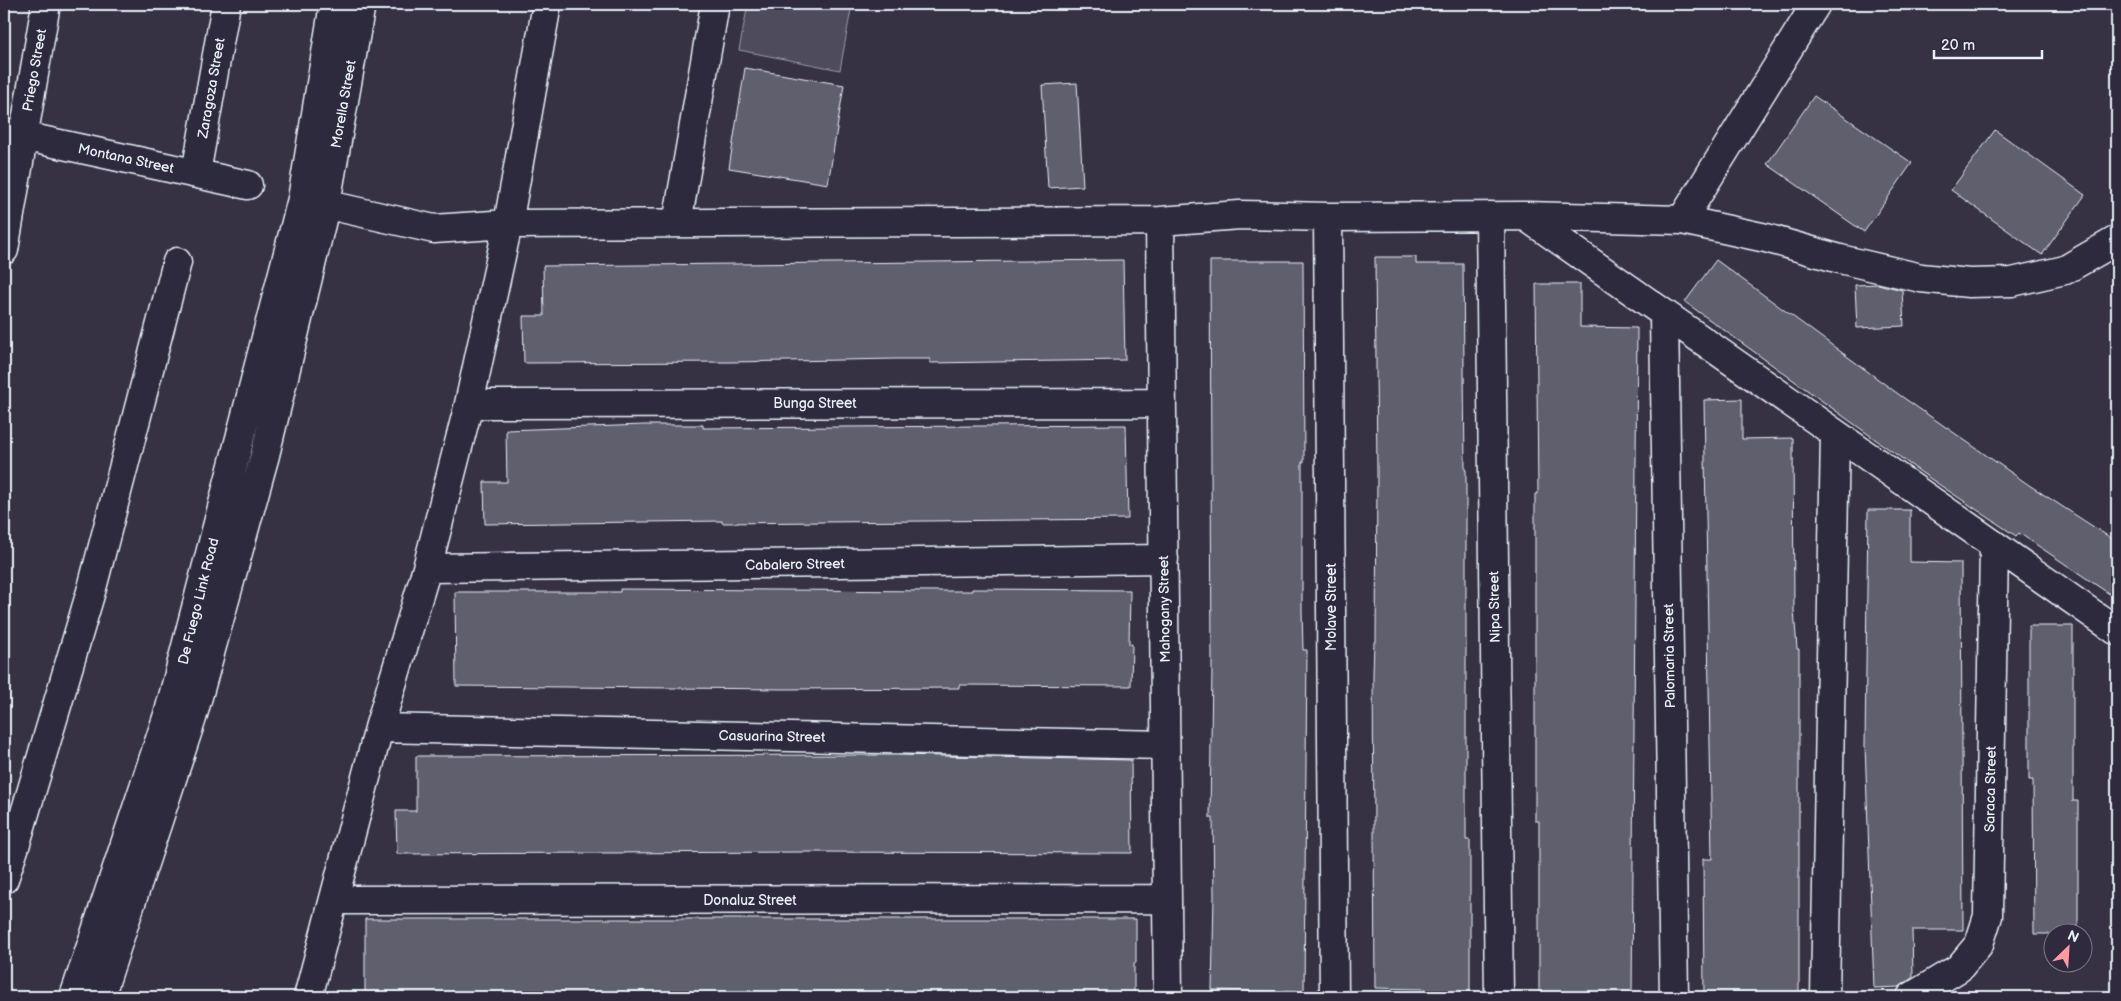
<svg xmlns="http://www.w3.org/2000/svg" width="2121" height="1001" font-family="'Balsamiq Sans',sans-serif">
	<style>
		.green { fill: #4d4b5c; stroke: #9a9eaa }
		.building { fill: #605e6e; stroke: #e8f1f8 }
		.lines { fill: none; stroke-linecap: round; stroke-linejoin: round }
		.minor-casing { stroke: #e8f1f8; stroke-width: 31 }
		.minor { stroke: #2f2a3d; stroke-width: 28 }
		.labels { text-anchor: middle; stroke-width: 5; stroke-linejoin: round; paint-order: stroke }
		.street-label { font-size: 14px; fill: #e8f1f8; stroke: #2f2a3d }
	</style>
	<rect width="100%" height="100%" fill="#363244"/>
	<filter id="ink" filterUnits="userSpaceOnUse"><feTurbulence type="fractalNoise" baseFrequency=".02" numOctaves="2"/><feDisplacementMap in="SourceGraphic" scale="10" xChannelSelector="R" yChannelSelector="G"/><feConvolveMatrix kernelMatrix="1 2 1 2 8 2 1 2 1" color-interpolation-filters="sRGB"/></filter>
	<g filter="url(#ink)">
		<path class="green" d="M748 4H852L840 70 739 50Z"/>
		<path class="building" d="M745 68 844 85 828 184 729 168Z
			M1077 83 1083 186 1048 188 1042 85Z
			M1814 96 1912 163 1864 232 1767 164Z
			M1995 130 2085 195 2042 255 1951 190Z
			M1375 257H1416V264H1463L1465 470H1466V840H1470V993H1426V989L1375 988 1373 674 1374 642H1376L1377 472Z
			M1123 260 1125 360 930 363V359H896L731 362 524 363 523 316H544L543 266Z
			M1716 260 1901 396 2029 485 2117 542V599L2019 533 2016 536 1922 473 1685 302Z
			M1210 261H1303L1304 462H1302V611L1303 650H1307L1304 992 1212 990 1214 896 1213 818H1210L1212 666Z
			M1536 284H1580V327L1637 328 1632 997H1539V821H1535V494H1538Z
			M1878 284 1902 290 1904 326 1857 328 1855 285Z
			M1742 399V439L1793 438 1794 610 1797 649H1799V997H1704L1703 859H1712L1704 400Z
			M644 425H703V428L1126 425 1128 519 722 523V521L485 524 484 482H507L506 430Z
			M1868 510H1910V562L1961 563 1963 930H1912L1913 977 1900 987 1874 988 1865 745Z
			M620 589 940 591H972V589L1130 590 1129 644H1132L1131 686 959 685V688L784 689 456 686 455 592H620Z
			M2029 626H2073V801H2078V934H2034L2033 780H2029Z
			M895 755 1131 760 1132 853 803 852 397 854 396 811H416V756Z
			M365 919H1136V963H1134V997H365Z"/>
		<g class="lines">
			<defs>
				<path id="minor" d="M4 132 248 185
					M196 173 226 4
					M302 199 434 229 508 224 1160 221 1240 215 1328 217 1525 216 1682 220 1766 238 1840 259 1921 278 1969 283 2012 282 2065 270 2117 240
					M1490 216 1499 997
					M1525 216 2117 631
					M1328 217 1334 997
					M1682 220 1816 4
					M1160 221 1168 997
					M677 223 715 4
					M4 250 46 4
					M1664 314 1674 997
					M469 404 1162 403
					M427 568 1164 559
					M379 728 1165 745
					M4 879 16 843 92 588 177 262
					M334 900 1167 899
					M74 997 169 712 302 199 334 4
					M100 997 192 718 265 455 326 203 361 4
					M308 997 379 728 427 568 469 404 508 224 547 4
					M1825 997 1835 434
					M1911 997 1959 968 1979 944 1988 916 1994 545"/>
			</defs>
			<use href="#minor" class="minor-casing"/>
			<use href="#minor" class="minor"/>
		</g>
	</g>
	<g class="labels">
		<g class="street-label">
			<text transform="translate(34 70) rotate(-80)" y="5">Priego Street</text>
			<text transform="translate(211 88) rotate(-80)" y="5">Zaragoza Street</text>
			<text transform="translate(343 104) rotate(-80)" y="5">Morella Street</text>
			<text transform="translate(126 158) rotate(12)" y="5">Montana Street</text>
			<text x="815" y="408">Bunga Street</text>
			<text transform="translate(795 564) rotate(-1)" y="5">Cabalero Street</text>
			<text transform="translate(198 601) rotate(-76)" y="5">De Fuego Link Road</text>
			<text transform="translate(1331 607) rotate(-90)" y="5">Molave Street</text>
			<text transform="translate(1494 607) rotate(-91)" y="5">Nipa Street</text>
			<text transform="translate(1164 609) rotate(-91)" y="5">Mahogany Street</text>
			<text transform="translate(1669 656) rotate(-91)" y="5">Palomaria Street</text>
			<text transform="translate(772 736) rotate(1)" y="5">Casuarina Street</text>
			<text transform="translate(1990 789) rotate(-89)" y="5">Saraca Street</text>
			<text x="750" y="905">Donaluz Street</text>
		</g>
	</g>
	<rect width="2121" height="1001" fill="none" stroke="#2f2a3d" stroke-width="20"/>
	<rect x="10" y="10" width="2101" height="981" fill="none" stroke="#e8f1f8" stroke-width="2" filter="url(#ink)"/>
	<g transform="translate(2068 948) rotate(25)"><circle r="24" fill="#2f2a3d" stroke="#797a88"/>
	<path d="M0-4L9 19L0 12L-9 19Z" fill="#ff9aa2"/>
	<text y="-8" font-size="14" font-weight="bold" text-anchor="middle" fill="#e8f1f8">N</text>
	</g>
	<path d="M1934 50v8h108v-8" fill="none" stroke="#e8f1f8" stroke-width="2.5"/>
	<text x="1941" y="50" font-size="15" fill="#e8f1f8" stroke="#2f2a3d" stroke-width="4" paint-order="stroke">20 m</text>
</svg>
